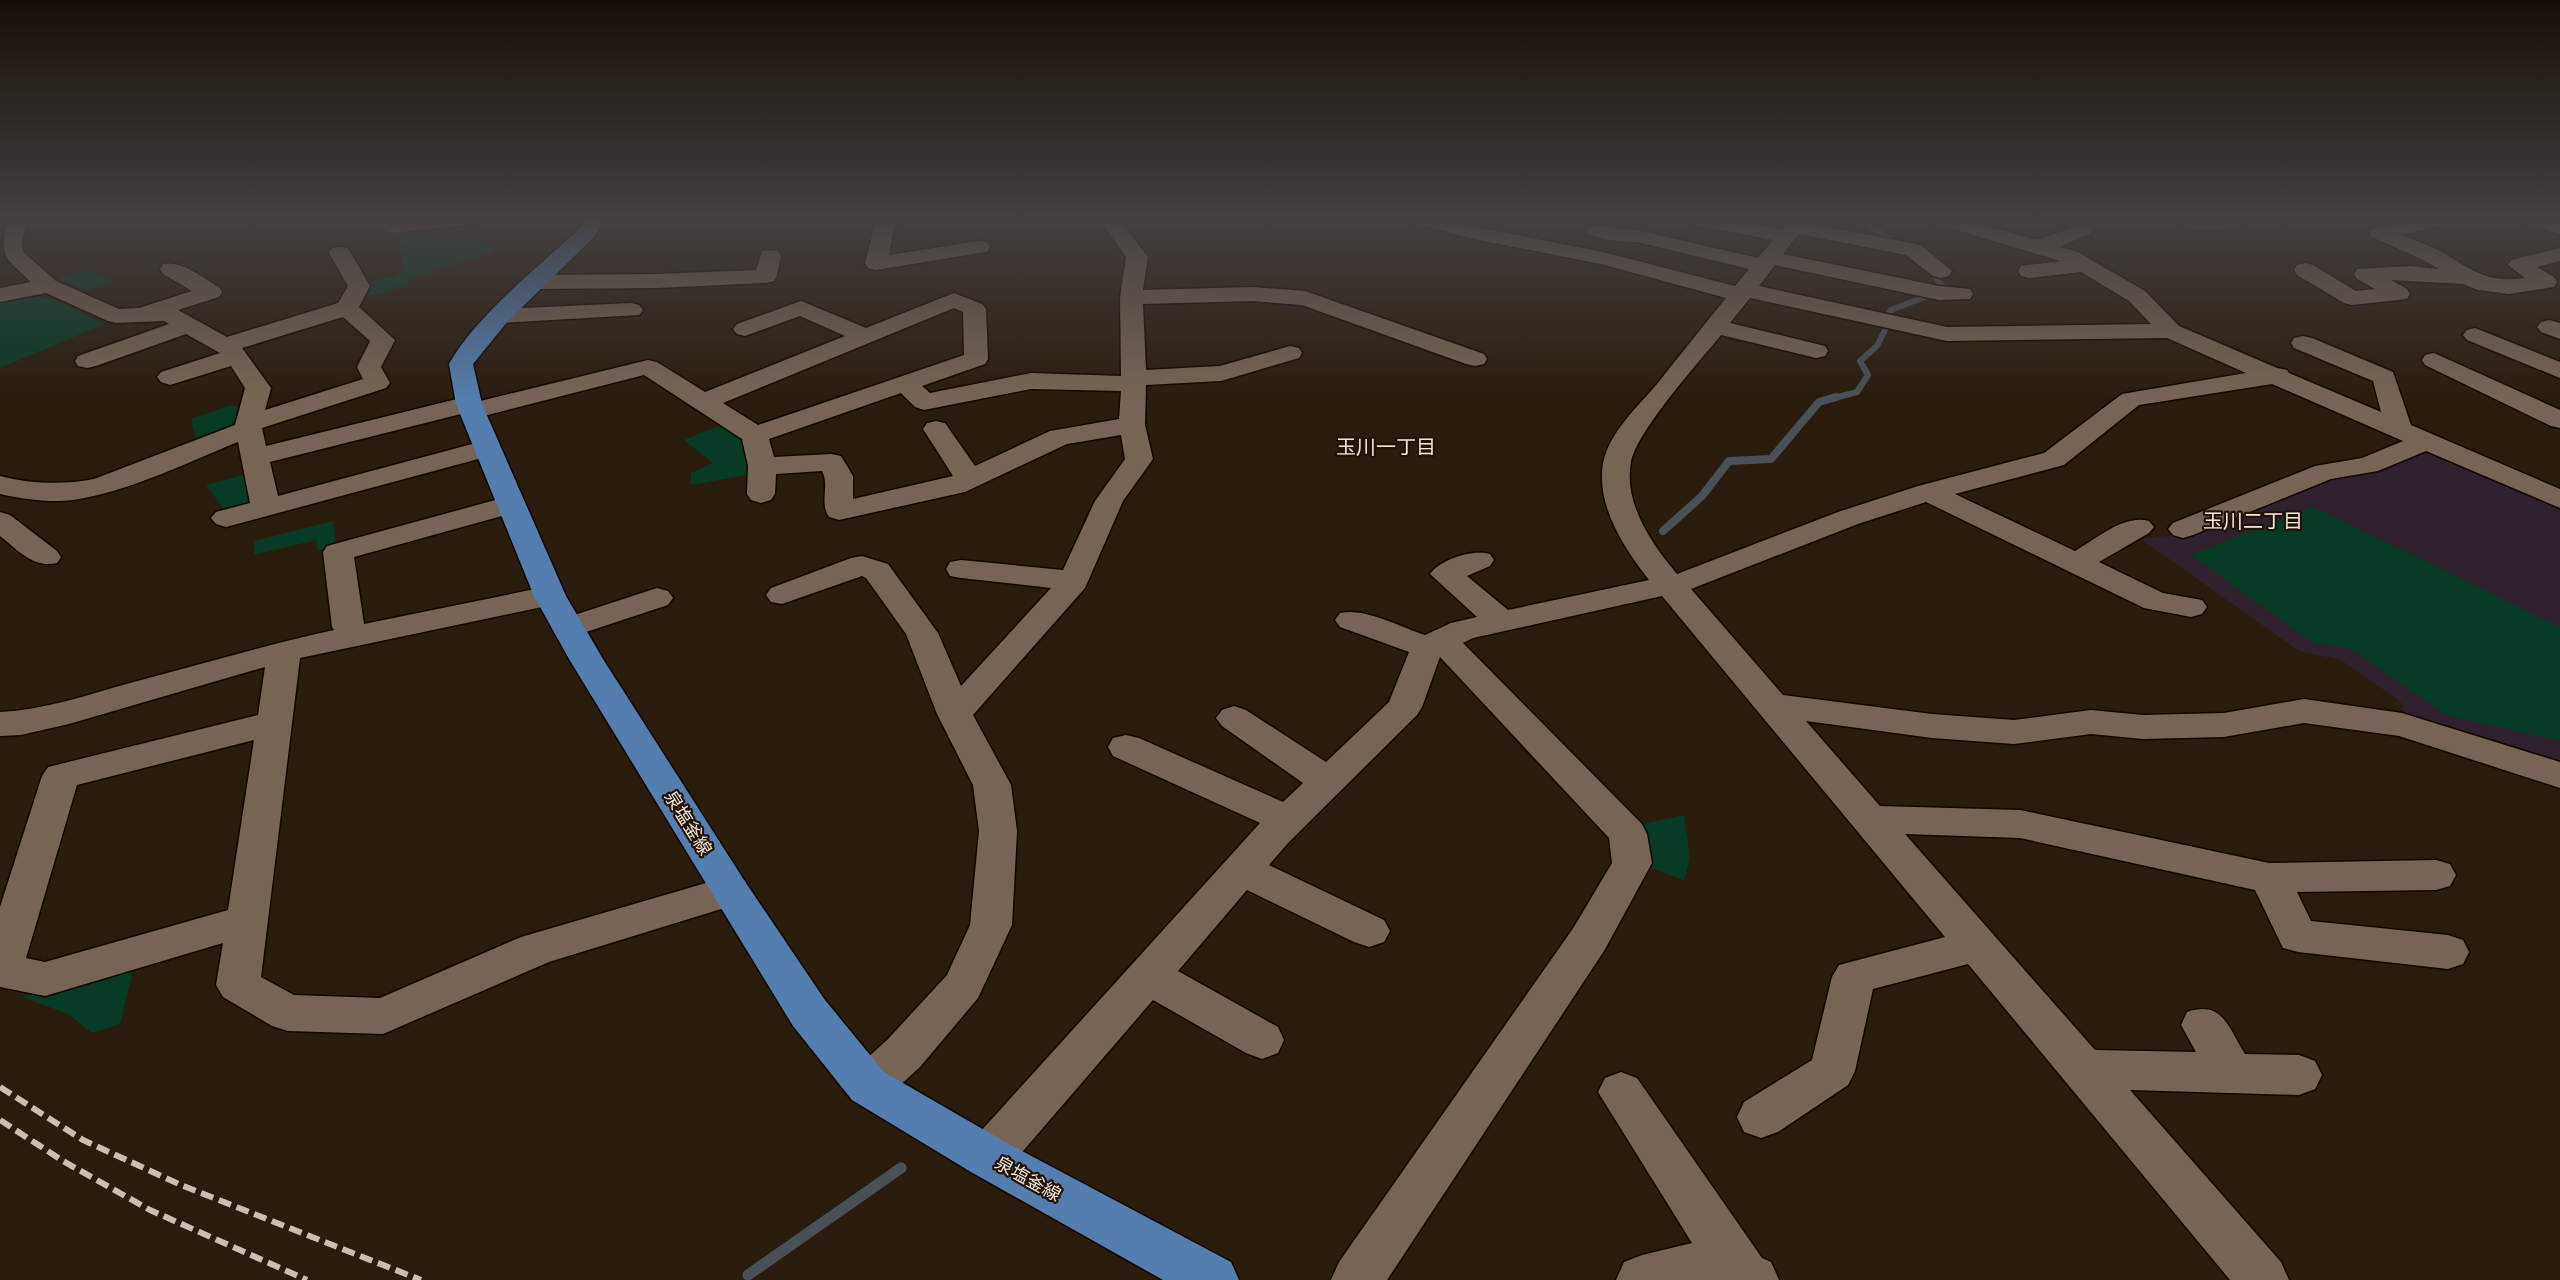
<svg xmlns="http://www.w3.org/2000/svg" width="2560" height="1280" font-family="Overpass,'Noto Sans JP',sans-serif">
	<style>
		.education { fill: #2e212d }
		.green { fill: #073a25 }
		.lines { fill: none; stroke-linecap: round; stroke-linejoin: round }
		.stream-far2 { stroke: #495058; stroke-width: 6 }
		.stream-far1 { stroke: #495058; stroke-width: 8 }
		.stream { stroke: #495058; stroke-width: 11 }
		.minor-casing { stroke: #120600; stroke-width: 3 }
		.major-casing { stroke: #120600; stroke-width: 3 }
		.minor { fill: #766554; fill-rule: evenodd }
		.major { fill: #547eaf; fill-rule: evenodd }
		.rail { stroke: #c8beb3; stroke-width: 6; stroke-dasharray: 13 6; stroke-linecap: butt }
		.labels { text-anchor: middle; stroke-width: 4.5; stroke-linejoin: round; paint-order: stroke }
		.street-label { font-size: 18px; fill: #f1e7dd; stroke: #201205 }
		.neighbourhood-label { font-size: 20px; fill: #f1e7dd; stroke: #201205 }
	</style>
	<rect width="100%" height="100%" fill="#2a1c0d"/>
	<path class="education" d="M2431 449 2560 505V767L2405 720 2401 702 2341 660 2299 651 2141 539 2194 533 2332 477Z"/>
	<path class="green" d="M422 226 417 234 485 241 498 247 488 255 444 267 408 281 407 284 379 295H363L365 283 395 276 403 268 400 241 397 229Z
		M89 269 113 282 89 291 57 279Z
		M20 294C59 297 71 309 105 324L0 368V297Z
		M231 405 238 407 235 421 219 434 197 441 191 419Z
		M726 423 748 437 752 474 691 485V473L713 463 684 440Z
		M244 475 250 502 224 509 206 485Z
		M2312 506 2560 627V741L2448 716 2351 649 2313 643 2191 555Z
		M333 521 336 546 318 551 316 540 254 555V541Z
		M1684 815 1690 859 1684 880 1646 866 1637 825Z
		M134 965 120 1024 92 1033 68 1014 22 997Z"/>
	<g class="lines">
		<path class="stream-far2" d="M1876 218 1868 224 1892 241
			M1930 270 1943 287
			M1885 317 1891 310 1932 294
			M1831 399 1857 392 1868 375 1860 361 1877 346 1886 328"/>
		<path class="stream-far1" d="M1663 531 1702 496 1729 461 1771 459 1819 402 1836 397"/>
		<path class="stream" d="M748 1275 901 1168"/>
		<defs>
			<path id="minor" d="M7 218H27L22 243 23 252 56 281 119 309 139 308 192 291 163 274 160 269 163 264C182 260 203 278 219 287L222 292 219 297 178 310 227 337 338 303 348 286 329 253 332 248 340 247 348 248 370 286 359 307 395 340 381 367 390 383 386 388 262 428 266 446 469 396 480 401 648 360 657 362 705 392 845 336 800 316 745 336 737 334 733 329 737 324 801 301 866 328 954 293 982 304 986 309 988 359 985 364 922 386 930 393 1031 373 1121 376 1120 297 1126 257 1098 218H1118L1148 257 1143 290 1252 287 1305 291 1484 354 1487 359 1484 364 1475 366 1466 364 1302 305 1252 301 1143 304 1146 370 1220 366 1290 346 1299 348 1302 353 1299 358 1221 381 1146 385 1145 425 1153 459 1123 501 1085 588 973 715 1011 785 1017 831 1012 925 978 998 920 1067 884 1100 868 1106 852 1100 845 1086 852 1072 888 1039 947 975 970 925 979 831 973 785 937 714 906 634 866 578 862 576 782 604 771 602 766 595 771 588 851 558 862 556 888 564 938 633 961 686 1051 588 961 578 950 576 946 569 950 562 961 560 1063 570 1095 501 1125 459 1121 435 1067 444 965 492 839 520 829 517C819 503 830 485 822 471L776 474 775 494 771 500 761 503 751 500 747 494 748 466 742 439 644 375 472 419 461 414 270 462 278 496 487 440 497 442 501 448 497 454 226 527 216 524 211 518 216 512 250 503 238 442C186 463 128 492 73 500 50 503 23 499 0 494V476C31 484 62 485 94 479L235 425 245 388 231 366 170 385 161 382 157 377 161 372 220 353 186 334 96 366 87 368 78 366 75 361 78 356 169 324 164 321 116 323 108 321 46 293 0 302V288L31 282C3 256 0 258 7 218ZM954 308 963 312 964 355 758 425 723 403ZM343 317 370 341 357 367 363 379 265 410 271 388 242 348ZM1031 389 1121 391 1119 419 1050 431 975 466 945 423 936 421 927 423 923 429 953 476 853 499V476L841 456 831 454 774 457 769 439 901 393 915 407 924 410Z
				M386 218H482L479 222 472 224 392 233 385 231 382 227Z
				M882 218 892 219 895 223 889 255 979 241 987 242 990 247 987 252 979 253 876 270 868 268 865 263 875 223Z
				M1408 218H1440L1471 226 1603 252 1735 286 1749 269 1637 242C1620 243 1605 239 1589 235L1586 231 1589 227C1604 223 1621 231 1637 230L1758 258 1773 240 1691 224 1684 222 1681 218H1721L1782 229 1791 218H1811L1807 223 1921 245 1952 271 1949 276 1941 278 1933 276 1906 255 1799 234 1783 254 1939 286 1970 289 1973 294 1970 299 1939 300 1775 265 1759 286 1947 327 2151 324 2129 301 2081 272 2029 278 2021 276 2018 271 2021 266 2060 261 1930 222 1927 218H1958L2037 240 2083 224 2090 226 2093 230 2090 234 2059 247 2076 251 2145 291 2179 326 2277 368 2287 370 2289 373 2381 412 2373 381 2294 348 2291 343 2294 338 2303 336 2312 338 2393 372 2411 425 2560 489V508L2426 451 2378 471 2331 479 2193 535 2183 538 2173 535 2168 529 2173 523 2315 466 2362 458 2403 441 2272 384 2139 405 2064 465 1955 494 2075 551C2096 539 2124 514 2149 521L2154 527 2149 533 2099 562 2163 593 2202 600 2207 607 2202 614 2191 617 2144 608 1926 502 1858 524 1691 589 1783 695 1932 714 2014 720 2091 710 2143 715 2224 713 2304 699 2402 713 2560 762V788L2399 736 2304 723 2224 737 2143 739 2091 734 2014 744 1932 738 1806 721 1880 806 2020 810 2269 863 2436 860 2450 864 2456 875 2450 886 2436 890 2297 892 2311 921 2448 935 2463 940 2469 952 2463 964 2448 969 2298 952 2283 948 2255 890 2020 838 1905 834 2095 1050 2196 1052 2181 1025 2187 1012C2223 1000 2228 1027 2245 1054L2299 1055 2315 1061 2322 1075 2315 1089 2299 1095 2130 1090 2281 1262 2289 1280H2230L1968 964 1873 989 1855 1071 1848 1085 1778 1132 1761 1138 1744 1132 1737 1117 1744 1102 1812 1060 1832 977 1839 965 1945 937 1662 596 1473 638 1463 643 1642 824 1647 834 1652 863 1604 951 1387 1280H1331L1339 1262 1574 927 1612 863 1609 838 1440 657 1422 707 1417 715 1289 842 1269 865 1384 920 1390 931 1384 942 1369 947 1354 942 1247 890 1178 971 1278 1027 1284 1040 1278 1053 1262 1059 1246 1053 1153 1000 1005 1172 988 1179 971 1172 964 1157 971 1142 1260 823 1113 756 1108 747 1113 738 1126 735 1139 738 1283 802 1303 783 1222 726 1216 718 1222 710 1234 706 1246 710 1326 762 1389 702 1409 652 1340 627 1335 620 1340 613C1364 607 1401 627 1425 635L1451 623 1477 617 1430 574C1441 559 1472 549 1490 554L1494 560 1490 566 1467 576 1508 610 1649 580C1624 548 1596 506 1603 463 1609 433 1638 406 1657 384 1680 355 1703 326 1726 298L1601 264 1469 238 1411 222ZM1750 298 1947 341 2167 338 2246 373 2122 394 2044 453 1918 486 1838 512 1677 574C1652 544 1623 503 1631 462 1637 431 1699 362 1721 335L1816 358 1825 356 1828 351 1825 346 1730 323Z
				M2177 218H2254L2251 222C2231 227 2191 239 2177 218Z
				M2417 218H2443L2445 221 2442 225 2401 235C2413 239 2425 244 2436 249 2470 267 2483 284 2525 278L2508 265 2511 260 2560 248V261L2537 267 2554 277 2557 282 2554 287 2509 294 2478 290 2463 284 2391 280 2407 289 2410 294 2407 299 2352 305 2344 303 2297 275 2294 270 2297 265 2305 263 2313 265 2356 291 2375 289 2357 279 2354 274 2357 269 2410 266 2439 269 2419 258 2372 237 2369 233 2372 229Z
				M2519 218H2549L2560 221V234L2522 222Z
				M770 250 778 251 781 256 777 276 774 281 766 283 657 288 538 289 530 287 527 282 530 277 538 275 657 274 756 270 762 251Z
				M631 303 639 305 643 310 639 315 500 323 492 321 488 316 492 311 500 309Z
				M2549 320 2560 323V339L2541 332 2537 327 2541 322Z
				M2475 328 2560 362V378L2467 340 2463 335 2467 330Z
				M2434 353 2560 410V428L2551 426 2425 365 2422 360 2425 355Z
				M510 496 520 499 524 505 520 511 354 557 364 624 550 586 561 589 566 596 561 603 300 658 261 977 294 995 380 998 521 937 730 876 744 880 750 891 744 902 549 962 383 1034 288 1031 272 1026 223 997 216 985 223 943 45 996 0 987V907L42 776 48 767 258 715 265 667 69 724 21 735 0 736V712C44 710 87 695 130 683 198 665 265 645 334 630L332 627 323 552 327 546ZM254 740 228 910 45 962 26 958 77 785Z
				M0 512 10 515 57 551 61 557 57 563C33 569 17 549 0 536Z
				M657 588 668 591 673 598 668 605 568 638 556 635 552 628 556 621Z
				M1621 1072 1637 1078 1762 1258 1771 1262 1779 1280H1616L1624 1262 1642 1255 1692 1243 1598 1092 1605 1078Z"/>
			<path id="major" d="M586 218H606L593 238 508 321 473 364 482 404 566 596 603 659 744 880 825 1000 884 1072 1005 1142 1231 1262 1239 1280H1163L971 1172 852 1100 793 1026 569 659 534 596 456 404 449 364C476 316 537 268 578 230Z"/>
		</defs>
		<use href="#minor" class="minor-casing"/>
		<use href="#major" class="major-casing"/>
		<use href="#minor" class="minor"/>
		<use href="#major" class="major"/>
		<path class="rail" d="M0 1087 83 1140 181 1185 421 1280
			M0 1120 63 1161 150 1210 307 1280"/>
	</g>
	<linearGradient id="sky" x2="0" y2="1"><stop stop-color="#170f07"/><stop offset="0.55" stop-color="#444040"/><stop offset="1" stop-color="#444040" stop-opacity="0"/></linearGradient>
	<rect width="2560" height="397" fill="url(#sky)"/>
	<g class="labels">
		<g class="street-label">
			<text transform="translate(688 823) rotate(58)" y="6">泉塩釜線</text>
			<text transform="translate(1028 1179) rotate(29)" y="6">泉塩釜線</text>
		</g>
		<g class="neighbourhood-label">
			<text x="1386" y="454">玉川一丁目</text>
			<text x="2253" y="528">玉川二丁目</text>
		</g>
	</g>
</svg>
